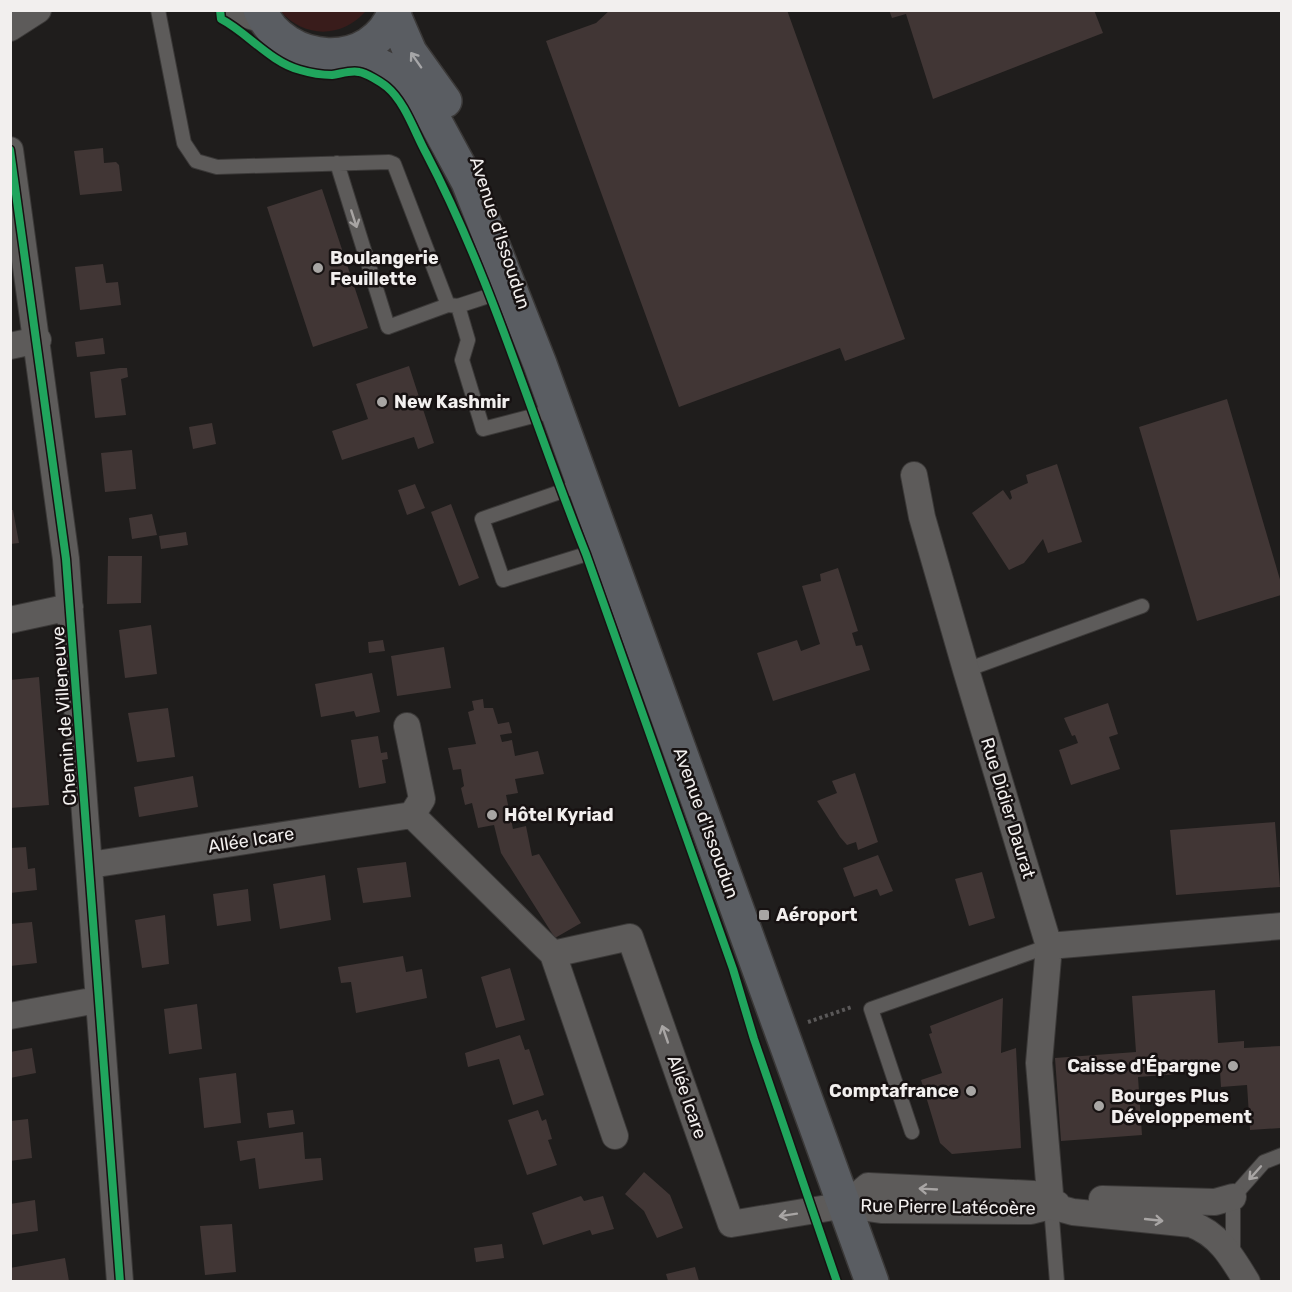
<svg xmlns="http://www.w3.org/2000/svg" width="1292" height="1292" font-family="Rubik,sans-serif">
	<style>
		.green { fill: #391c1b }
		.building { fill: #413635 }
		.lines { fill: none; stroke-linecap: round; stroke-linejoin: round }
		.lane-casing { stroke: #3b3938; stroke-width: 16 }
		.street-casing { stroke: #3b3938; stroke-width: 28 }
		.primary-casing { stroke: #3b3938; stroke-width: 36 }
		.path { stroke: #5a5858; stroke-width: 4; stroke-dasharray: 3 3; stroke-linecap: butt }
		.lane { stroke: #5d5b5a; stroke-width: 14 }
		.street { stroke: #5d5b5a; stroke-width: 26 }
		.primary { stroke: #5a5d62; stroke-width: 33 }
		.cycleway-casing { stroke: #171212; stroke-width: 11 }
		.cycleway { stroke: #20a55d; stroke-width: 8 }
		.oneway { stroke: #a6a6a8 }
		.oneway2 { stroke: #a8a5a4 }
		.poi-dot { fill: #a8a6a4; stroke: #171212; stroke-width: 2 }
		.labels { text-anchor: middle; stroke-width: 5; stroke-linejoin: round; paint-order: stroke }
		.street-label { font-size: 18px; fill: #f2efee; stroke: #171212 }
		.poi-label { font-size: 18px; font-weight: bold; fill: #f2efee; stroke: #171212; text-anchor: start }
	</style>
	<rect width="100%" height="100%" fill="#1f1d1c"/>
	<path class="green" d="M280 11H366C342 38 305 39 280 11Z"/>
	<path class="building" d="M610 10H787L905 339 845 361 840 348 679 407 546 41 596 23Z
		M889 10H1094L1103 33 933 99 906 14 892 18Z
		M103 148 104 163 116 162 119 165 122 191 80 195 74 151Z
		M322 189 368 328 313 347 267 207Z
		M103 264 106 283 118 282 121 305 80 310 75 267Z
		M103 338 105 354 77 357 75 342Z
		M409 366 434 443 418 449 414 437 342 460 332 431 368 419 356 384Z
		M120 368H127L128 377 121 379 126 415 95 418 90 372Z
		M1227 399 1281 583V595L1197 621 1139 427Z
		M212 423 216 444 193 449 189 427Z
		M132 450 136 489 105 492 101 453Z
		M1057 464 1082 542 1048 553 1043 539 1024 563 1009 570 972 513 1003 490 1010 500 1012 498 1010 491 1028 483 1026 475Z
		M415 484 425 508 407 515 398 490Z
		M451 504 479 578 459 586 431 512Z
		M10 510H13L19 543 10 544Z
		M152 514 157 535 132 539 129 518Z
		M186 532 188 545 161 549 159 536Z
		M108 556H142L141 603 107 604Z
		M838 568 858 631 852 633 856 646 862 645 870 670 773 701 757 653 797 640 801 651 820 644 802 586 821 581 820 574Z
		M151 625 157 674 125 678 119 630Z
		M383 640 385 651 369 653 368 642Z
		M444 647 451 688 397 696 391 656Z
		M372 673 380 712 356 717 354 711 321 717 315 684Z
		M39 677 49 805 10 808V680Z
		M483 699 484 708H493L498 724 509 722 512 733 500 735 502 742 512 740 515 756 538 751 544 774 515 779 518 793 506 795 513 829 526 826 532 856 539 854 581 923 555 938 501 853 494 825 478 828 472 803 465 805 461 788 464 786 461 769 453 770 448 748 476 744 468 712 474 710 472 701Z
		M1108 703 1118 734 1109 737 1120 769 1071 785 1059 750 1078 743 1075 735 1072 736 1064 718Z
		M168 708 175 757 137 762 128 713Z
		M378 736 381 753 387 752 388 759 382 760 386 783 359 788 351 740Z
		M855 773 878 842 858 850 856 842 847 845 840 837 817 801 837 793 832 781Z
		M193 776 198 807 139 817 134 787Z
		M1275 822 1280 887 1176 895 1170 830Z
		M26 847 28 869 35 868 37 890 10 893V848Z
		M878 855 893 891 880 896 877 889 854 897 843 868Z
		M406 862 411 897 363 903 357 868Z
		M982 872 995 918 969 926 955 879Z
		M325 875 331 920 280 929 273 884Z
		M248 889 251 921 217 926 213 894Z
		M165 915 169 964 142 968 135 920Z
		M32 922 37 963 10 966V924Z
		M403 956 406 972 422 969 427 998 356 1013 351 982 341 983 338 967Z
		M510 968 525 1020 496 1028 481 977Z
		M1215 990 1218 1043 1244 1041V1048L1281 1046V1128L1250 1130 1247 1085 1221 1087 1220 1071 1138 1077 1142 1135 1061 1141 1055 1058 1136 1052 1132 996Z
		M1003 998 1001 1053 1016 1048 1021 1148 952 1154 940 1143 921 1080 942 1073 929 1034 932 1033 930 1026Z
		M197 1004 202 1049 169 1054 164 1009Z
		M520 1035 525 1050 529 1049 544 1095 513 1105 499 1059 468 1067 465 1053Z
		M32 1048 36 1073 10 1078V1052Z
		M236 1073 241 1123 204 1128 199 1078Z
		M293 1110 295 1124 269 1128 267 1113Z
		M538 1110 542 1121 546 1119 552 1139 548 1140 557 1165 527 1175 508 1120Z
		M28 1119 32 1158 10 1161V1121Z
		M303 1132 305 1159 321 1158 323 1180 259 1189 255 1158 240 1161 237 1141Z
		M644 1172 670 1195 683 1228 657 1238 644 1211 625 1194Z
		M581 1196 584 1201 603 1196 614 1229 592 1235 590 1230 543 1245 532 1213Z
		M35 1200 38 1231 10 1235V1204Z
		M232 1224 236 1272 205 1275 200 1226Z
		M502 1244 504 1258 476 1262 474 1248Z
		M65 1258 69 1281H10V1268Z
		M695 1267 699 1281H668L666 1274Z"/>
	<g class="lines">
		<defs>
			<path id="lane" d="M158 10 184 143 196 161 217 167 389 162 394 164 448 305
				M337 163 388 327 448 305 458 306 510 289
				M458 306 468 340 462 360 483 429 556 410
				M583 484 482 519 503 580 606 548
				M966 670 1142 606
				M912 1132 871 1009 1049 946
				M1051 1206 1057 1282
				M1233 1257V1197L1264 1162 1282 1155"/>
			<path id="street" d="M231 10 264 20
				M10 28 38 10
				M10 150 66 559 120 1282
				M10 346 38 340
				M914 475 922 517 966 670 1049 946 1039 1063 1051 1206
				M10 620 70 607
				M407 726 422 799 412 815
				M90 865 412 815 553 954 615 1136
				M1049 946 1282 926
				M553 954 630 937 731 1224 846 1205 881 1210 1031 1211 1051 1206 1073 1212 1191 1224C1219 1234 1232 1257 1247 1282
				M10 1016 97 1000
				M1102 1199 1215 1202 1233 1197
				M846 1205 868 1186 1034 1194 1051 1206 1057 1204"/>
			<path id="primary" d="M260 10C284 66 373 73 395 10
				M394 15 410 52 445 101
				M351 52 389 70 422 97 468 182 540 364 872 1282"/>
		</defs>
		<use href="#lane" class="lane-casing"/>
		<use href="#street" class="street-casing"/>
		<use href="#primary" class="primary-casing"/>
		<path class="path" d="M808 1022 852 1007"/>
		<use href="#lane" class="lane"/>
		<use href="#street" class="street"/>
		<use href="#primary" class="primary"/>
		<defs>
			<path id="cycleway" d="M220 10 221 19C248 33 270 62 300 70 310 73 322 75 332 75 340 74 351 70 359 72 366 73 381 82 387 87 405 102 415 133 426 153 493 281 532 420 586 554L733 969 754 1039 837 1282
				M10 150 66 559 120 1282"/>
		</defs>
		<use href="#cycleway" class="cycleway-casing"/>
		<use href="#cycleway" class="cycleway"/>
	</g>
	<defs><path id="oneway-shaft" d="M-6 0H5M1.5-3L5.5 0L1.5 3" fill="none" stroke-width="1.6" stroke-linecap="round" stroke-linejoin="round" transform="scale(1.5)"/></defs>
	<use class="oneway" href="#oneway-shaft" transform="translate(416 60) rotate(-125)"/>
	<g class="oneway2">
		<use href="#oneway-shaft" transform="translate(354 219) rotate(72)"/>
		<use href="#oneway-shaft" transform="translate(665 1034) rotate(-109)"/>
		<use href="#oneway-shaft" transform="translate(1255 1173) rotate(132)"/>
		<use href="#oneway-shaft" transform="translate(928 1189) rotate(-177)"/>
		<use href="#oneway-shaft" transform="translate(788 1215) rotate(171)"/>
		<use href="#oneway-shaft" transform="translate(1154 1220) rotate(6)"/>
	</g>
	<g class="poi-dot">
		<circle cx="318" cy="268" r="6"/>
		<circle cx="382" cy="402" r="6"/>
		<circle cx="492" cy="815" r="6"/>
		<rect x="758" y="909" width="12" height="12" rx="3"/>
		<circle cx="1233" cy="1066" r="6"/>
		<circle cx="971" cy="1091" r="6"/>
		<circle cx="1099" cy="1106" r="6"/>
	</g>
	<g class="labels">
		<g class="street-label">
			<text transform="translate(500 233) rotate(72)" y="6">Avenue d'Issoudun</text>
			<text transform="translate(64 716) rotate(-94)" y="6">Chemin de Villeneuve</text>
			<text transform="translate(1008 808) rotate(73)" y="6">Rue Didier Daurat</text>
			<text transform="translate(706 823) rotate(70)" y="6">Avenue d'Issoudun</text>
			<text transform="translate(251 840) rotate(-9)" y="6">Allée Icare</text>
			<text transform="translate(687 1097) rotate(71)" y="6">Allée Icare</text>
			<text transform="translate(948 1207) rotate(1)" y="6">Rue Pierre Latécoère</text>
		</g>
		<g class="poi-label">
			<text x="330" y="264">Boulangerie<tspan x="330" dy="21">Feuillette</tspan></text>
			<text x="394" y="408">New Kashmir</text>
			<text x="504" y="821">Hôtel Kyriad</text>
			<text x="776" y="921">Aéroport</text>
			<text x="1221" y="1072" text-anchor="end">Caisse d'Épargne</text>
			<text x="959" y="1097" text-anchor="end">Comptafrance</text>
			<text x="1111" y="1102">Bourges Plus<tspan x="1111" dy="21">Développement</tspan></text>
		</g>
	</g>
	<rect width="1292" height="1292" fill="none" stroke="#f2efee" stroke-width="24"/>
</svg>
